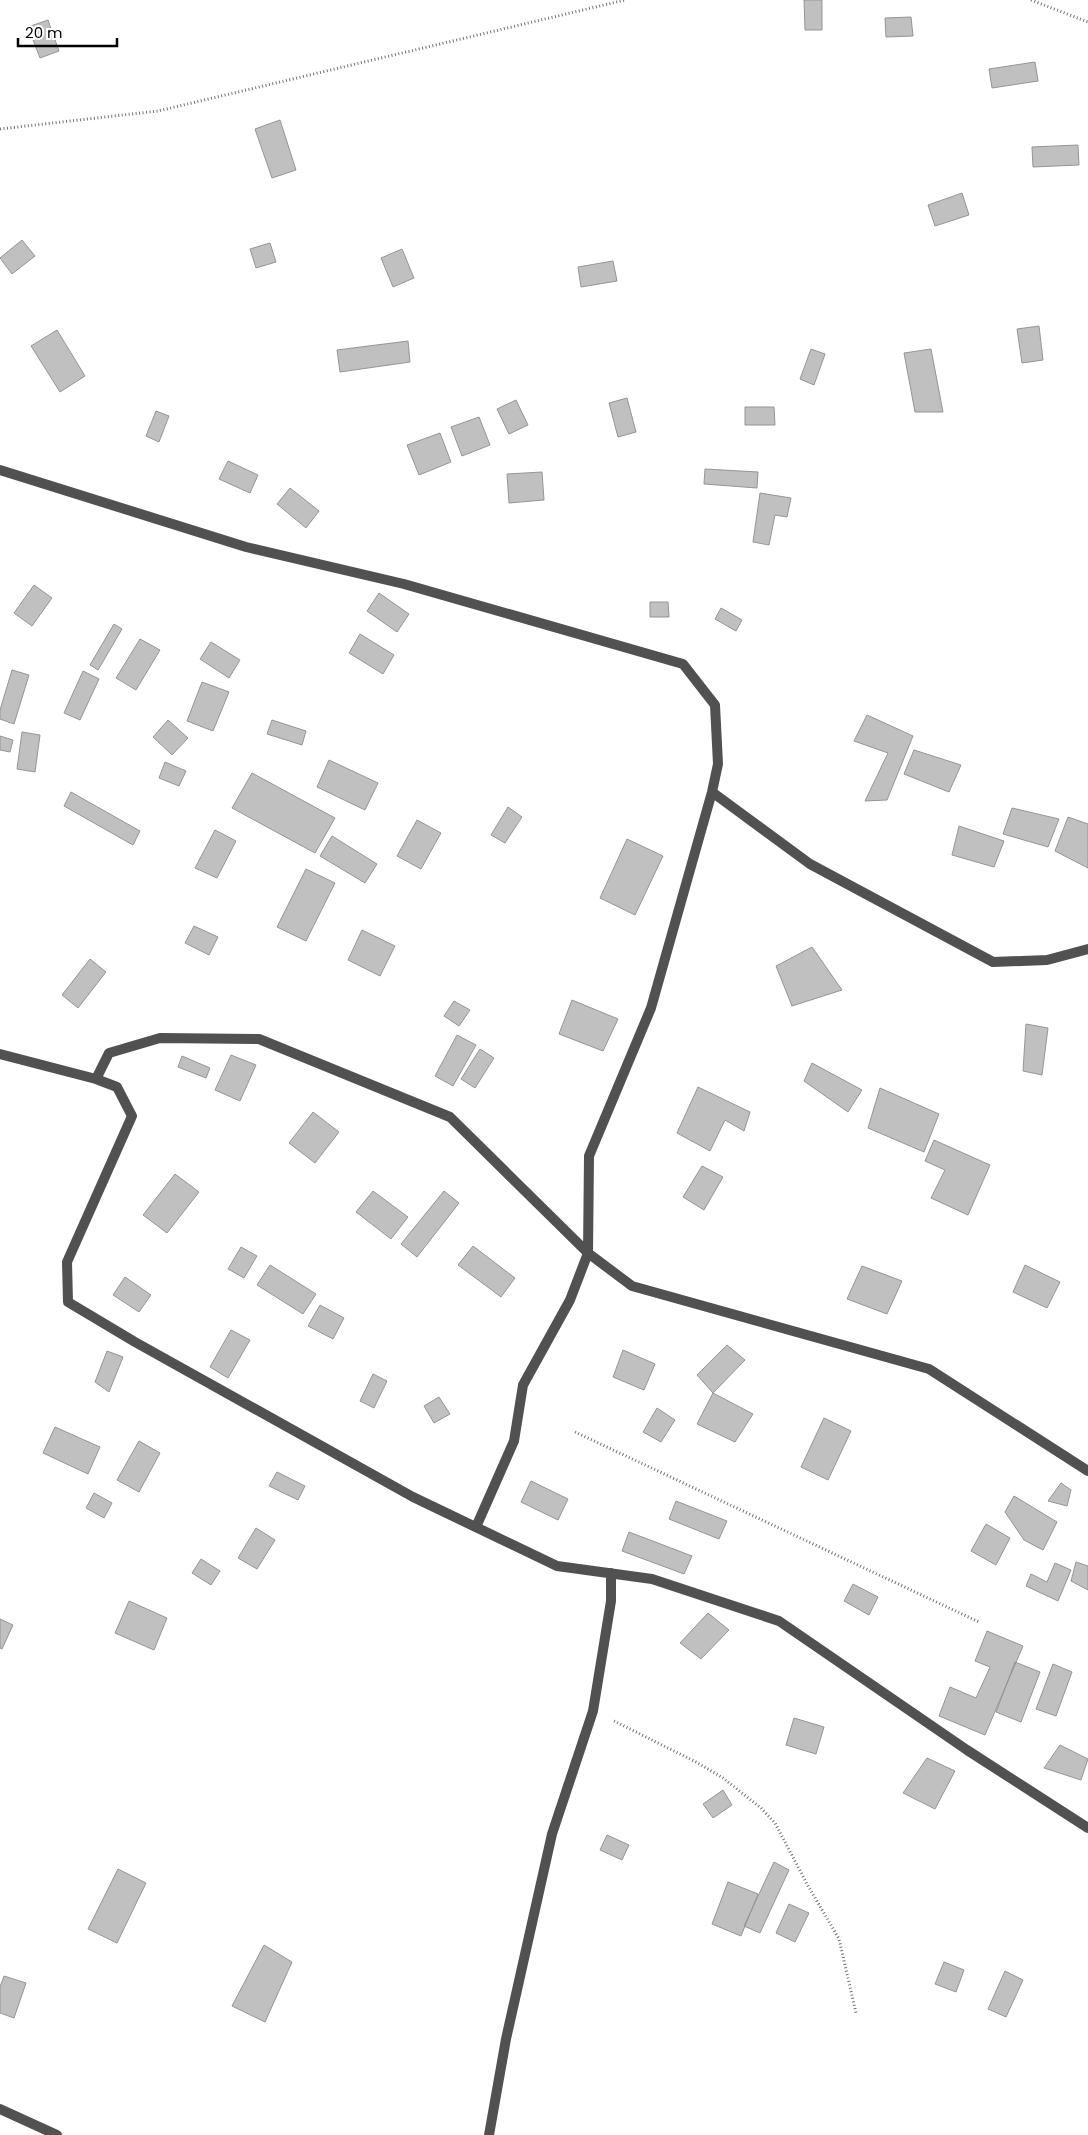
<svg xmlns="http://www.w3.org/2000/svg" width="1088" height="2135" font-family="Poppins,sans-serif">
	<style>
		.building { fill: #c0c0c0; stroke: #959595 }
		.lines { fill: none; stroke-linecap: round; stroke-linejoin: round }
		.path { stroke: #737373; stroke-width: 3; stroke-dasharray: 1 2.5; stroke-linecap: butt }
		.minor { stroke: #515151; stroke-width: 10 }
	</style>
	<rect width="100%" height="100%" fill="#fff"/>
	<path class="building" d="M804 0H822V30H805Z
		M911 17 913 36 886 37 885 18Z
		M48 20 59 51 40 58 28 27Z
		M1035 62 1038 81 992 88 989 69Z
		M280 120 296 170 272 178 255 129Z
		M1078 145 1079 165 1033 167 1032 147Z
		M962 193 969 215 935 226 928 205Z
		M22 240 35 256 12 274 0 258Z
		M270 243 276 262 256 268 250 249Z
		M402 249 414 278 393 287 381 258Z
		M613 261 617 281 581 287 578 267Z
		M1039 326 1043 360 1022 363 1017 329Z
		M57 330 85 376 60 392 31 346Z
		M408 341 410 362 340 372 337 350Z
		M811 349 825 354 814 385 800 379Z
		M931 349 943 412H915L904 353Z
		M627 398 636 432 618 437 609 403Z
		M516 400 528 425 509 434 497 409Z
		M745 407H774L775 425H745Z
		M156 411 169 416 159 442 146 436Z
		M479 417 490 445 462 456 451 427Z
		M440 433 451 462 419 475 407 445Z
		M228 461 258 475 250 493 219 479Z
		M705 469 758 472 757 488 704 484Z
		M542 472 544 500 509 503 507 474Z
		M290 488 319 511 306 528 277 504Z
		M760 493 791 498 787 517 775 515 769 545 753 542Z
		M34 585 52 598 32 626 14 613Z
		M379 593 409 614 397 632 367 611Z
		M650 602H668L669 617H650Z
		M721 608 742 620 736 631 715 619Z
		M114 624 122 629 98 670 90 665Z
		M360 634 394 655 383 674 349 653Z
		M140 639 160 650 136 690 116 678Z
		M211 642 240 660 229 678 200 659Z
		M12 670 29 675 14 724 0 719V710Z
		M83 671 99 679 80 720 64 713Z
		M202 682 229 692 213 731 187 721Z
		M867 715 913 736 887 800 865 801 888 753 854 741Z
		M168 720 188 738 172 755 153 737Z
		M272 720 306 731 302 745 267 734Z
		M22 732 40 735 35 772 17 769Z
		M0 736 13 740 10 752 0 750Z
		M914 750 961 765 949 792 904 774Z
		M329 760 378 783 365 810 317 787Z
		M165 762 186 771 179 786 159 778Z
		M252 773 335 818 315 853 232 808Z
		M71 792 140 831 133 845 64 806Z
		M508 807 522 817 505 843 491 835Z
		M1012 808 1059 819 1048 847 1003 834Z
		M1068 817 1088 824V868L1055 851Z
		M417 820 441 833 421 869 397 856Z
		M959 826 1004 841 994 867 952 855Z
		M215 830 236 841 217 878 195 868Z
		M332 836 377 864 365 883 320 856Z
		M627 839 663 856 635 915 600 898Z
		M306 869 335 883 306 941 277 927Z
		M194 926 218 937 209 955 185 943Z
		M362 930 395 946 380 976 348 960Z
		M812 947 842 990 792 1006 776 966Z
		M90 959 106 972 78 1008 62 995Z
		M572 1000 618 1019 603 1051 559 1034Z
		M454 1001 470 1010 459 1026 444 1016Z
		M1026 1024 1048 1028 1042 1075 1023 1071Z
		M457 1035 476 1045 453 1086 435 1076Z
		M480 1049 494 1058 475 1088 461 1079Z
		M231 1055 256 1065 240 1101 215 1090Z
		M182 1056 210 1068 206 1078 178 1067Z
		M812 1063 862 1090 848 1112 804 1081Z
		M698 1087 750 1112 744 1131 725 1120 710 1151 677 1133Z
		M880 1088 939 1114 924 1152 868 1128Z
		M313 1112 339 1132 315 1163 289 1143Z
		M934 1140 990 1165 968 1215 931 1198 945 1170 925 1161Z
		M702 1166 723 1177 704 1210 683 1197Z
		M175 1174 199 1192 167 1233 143 1215Z
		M373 1191 408 1217 391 1239 356 1212Z
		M444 1191 459 1203 417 1257 401 1244Z
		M473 1246 515 1278 501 1297 458 1265Z
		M241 1247 257 1256 244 1278 228 1269Z
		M270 1265 316 1294 303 1314 257 1285Z
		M1025 1265 1060 1282 1047 1308 1013 1292Z
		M862 1266 902 1281 887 1314 847 1299Z
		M125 1277 151 1295 139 1312 113 1295Z
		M320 1305 344 1318 333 1339 308 1326Z
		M231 1330 250 1340 228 1378 210 1367Z
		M727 1345 745 1360 713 1393 697 1375Z
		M623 1350 655 1364 644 1390 613 1377Z
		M107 1351 123 1357 109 1392 95 1382Z
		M373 1374 387 1381 374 1408 360 1401Z
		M713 1393 753 1414 735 1442 697 1424Z
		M439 1397 450 1414 434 1423 424 1406Z
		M657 1408 675 1420 661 1442 643 1432Z
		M824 1418 851 1431 828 1480 801 1467Z
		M55 1427 100 1447 88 1474 43 1453Z
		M139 1441 160 1453 139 1492 117 1480Z
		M277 1472 305 1486 298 1500 269 1486Z
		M531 1481 568 1499 558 1520 521 1502Z
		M1061 1483 1071 1490 1067 1506 1048 1501Z
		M94 1493 112 1503 104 1518 86 1508Z
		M1014 1496 1057 1522 1043 1550 1024 1540 1005 1512Z
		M676 1501 727 1521 719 1539 669 1519Z
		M986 1524 1010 1538 996 1565 971 1551Z
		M256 1528 275 1540 257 1569 238 1558Z
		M629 1532 692 1556 684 1574 622 1551Z
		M201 1559 220 1571 211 1585 192 1573Z
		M1076 1562 1088 1566V1590L1071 1581Z
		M1055 1563 1071 1570 1058 1601 1026 1586 1031 1574 1047 1582Z
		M853 1584 878 1597 869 1615 844 1601Z
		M129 1601 167 1618 154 1650 115 1633Z
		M708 1613 729 1630 701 1659 680 1643Z
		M0 1619 13 1625 2 1649 0 1648Z
		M987 1631 1023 1646 985 1735 939 1716 950 1687 976 1698 990 1667 975 1661Z
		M1015 1662 1040 1672 1021 1722 996 1712Z
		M1053 1664 1072 1672 1056 1716 1036 1709Z
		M794 1718 824 1727 816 1754 786 1745Z
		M1060 1745 1088 1759 1081 1780 1044 1768Z
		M927 1758 955 1771 935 1809 903 1793Z
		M723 1790 732 1805 713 1818 703 1804Z
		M607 1835 629 1845 622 1860 600 1850Z
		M774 1862 789 1870 760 1933 744 1926Z
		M118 1869 146 1883 117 1943 88 1929Z
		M728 1882 758 1894 741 1936 712 1924Z
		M789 1904 809 1913 795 1942 776 1933Z
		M264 1945 292 1962 265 2022 232 2006Z
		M944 1962 964 1970 956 1992 935 1984Z
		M1005 1971 1023 1980 1006 2017 988 2009Z
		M4 1976 26 1983 14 2018 0 2013V1987Z"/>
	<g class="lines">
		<path class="path" d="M1031 0 1088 22
			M0 129 158 111 625 0
			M575 1432 979 1622
			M614 1721 696 1762 723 1778 761 1808 775 1823 807 1884 839 1939 856 2013"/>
		<path class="minor" d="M0 470 246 547 404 584 683 664 715 705 718 764 712 792 651 1008 589 1156 588 1253 570 1300 523 1385 514 1441 476 1527
			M712 792 810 864 993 962 1047 960 1088 949
			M0 1054 96 1079 117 1087 132 1116 67 1262 68 1302 135 1342 413 1497 557 1566 652 1579 779 1621 967 1750 1088 1828
			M96 1079 109 1053 160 1038 259 1039 450 1117 588 1253 632 1286 929 1369 1088 1471
			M0 2109 57 2135
			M489 2135 506 2039 552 1834 593 1711 611 1601V1573"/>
	</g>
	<path d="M18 38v8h99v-8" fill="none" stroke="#000000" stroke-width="2.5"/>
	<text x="25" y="38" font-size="15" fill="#000000" stroke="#ffffff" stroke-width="4" paint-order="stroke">20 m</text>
</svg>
